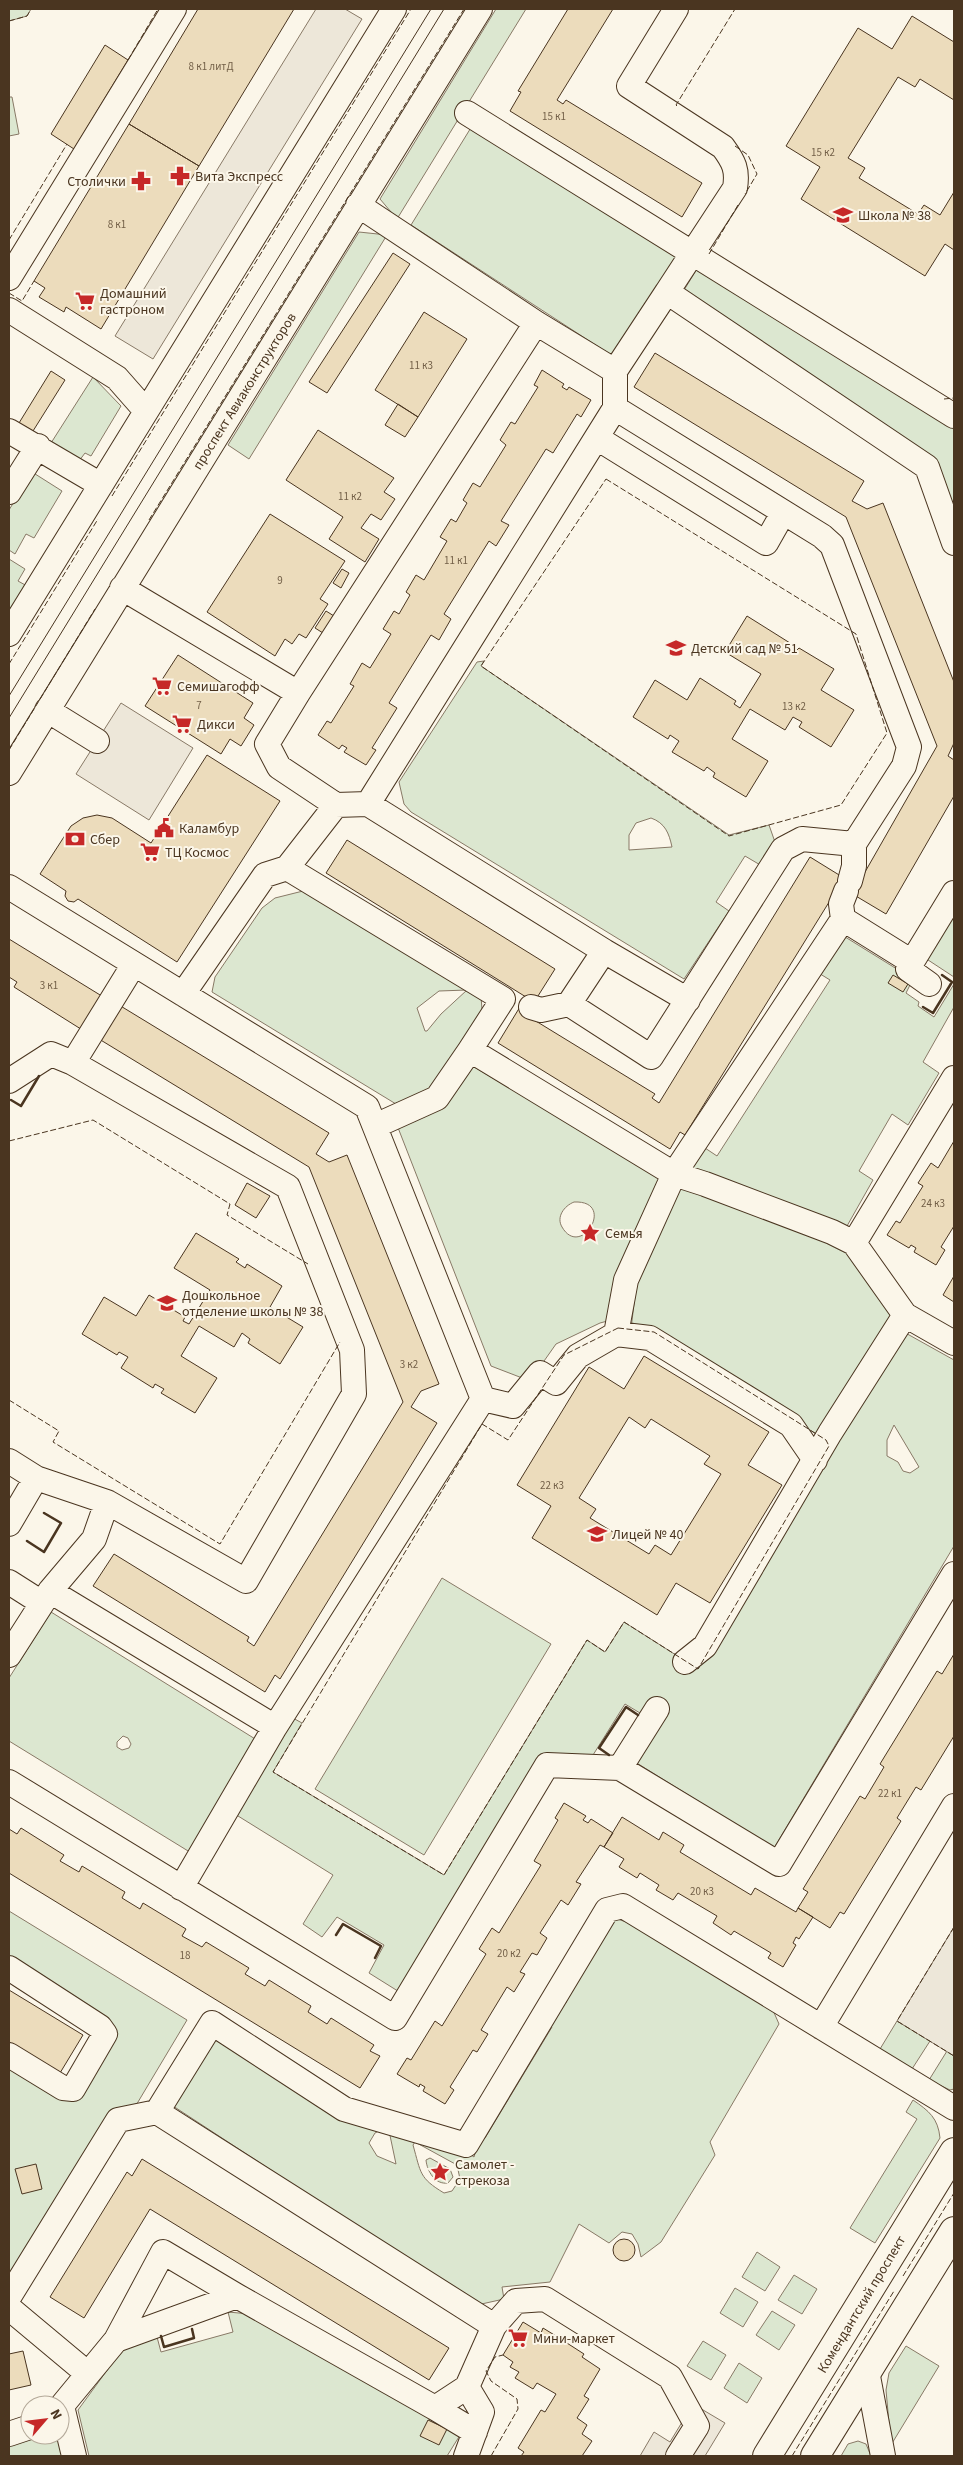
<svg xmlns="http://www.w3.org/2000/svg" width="963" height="2465" font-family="'Source Sans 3',sans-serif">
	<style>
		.green { fill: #dce7d0; stroke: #887966; fill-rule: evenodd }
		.parking { fill: #ede7d9; stroke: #887966 }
		.building { fill: #ecdcbc; stroke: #4a3520; fill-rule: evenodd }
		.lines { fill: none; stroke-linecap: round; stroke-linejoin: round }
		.minor-casing { stroke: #4a3520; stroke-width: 26 }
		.major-casing { stroke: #4a3520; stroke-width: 30 }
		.minor { stroke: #fbf6e9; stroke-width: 24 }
		.major { stroke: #fbf6e9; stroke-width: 28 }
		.tram { stroke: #4a3520; stroke-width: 1 }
		.fence { stroke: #4a3520; stroke-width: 1; stroke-dasharray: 6 2.5; stroke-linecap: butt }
		.wall { stroke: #4a3520; stroke-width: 2.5 }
		.labels { text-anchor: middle; stroke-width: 4; stroke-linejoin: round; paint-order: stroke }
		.number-label { font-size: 11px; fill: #725f47 }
		.poi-label { font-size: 14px; fill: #4a3520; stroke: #fbf6e9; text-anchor: start }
		.street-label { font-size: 14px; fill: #4a3520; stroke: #fbf6e9 }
	</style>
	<rect width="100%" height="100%" fill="#fbf6e9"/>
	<path class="green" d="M9 9H31L27 16 9 21Z
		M496 9H526L397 219 380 199Z
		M9 97H12L19 134 9 136Z
		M472 126 682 254 614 357 411 225Z
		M359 232 387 235 249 459 228 445Z
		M700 264 954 424V523L935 469 681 295Z
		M93 377 121 406 91 456 85 453 79 461 51 443Z
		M32 472 62 491 34 538 26 534 15 554 9 550V510Z
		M9 559 25 569 18 581 27 586 9 616Z
		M484 661 481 666 729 835 769 825 776 845 762 866 745 856 716 902 729 911 684 979 411 812 404 804 399 782 477 662ZM651 818C665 823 669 833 672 847L629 850V835L636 823Z
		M303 891 481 996 482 1010 430 1091 396 1104 212 992 215 977 262 908 275 898ZM467 990 441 1014 427 1031H425L417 1008 439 991Z
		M954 905V977L922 956Z
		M842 935 913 979 906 993 919 1002 918 1006 934 1017 954 984V1007L923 1062 939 1073 908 1125 892 1114 859 1171 873 1180 847 1226H840L688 1168 702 1146 717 1156 830 980 817 972Z
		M469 1064 667 1181 615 1319 600 1323 556 1344 530 1381 491 1366 395 1120ZM574 1202C617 1200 581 1260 562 1227 556 1217 564 1206 574 1202Z
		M678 1186 850 1250 894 1312 816 1434 655 1332 631 1329 636 1287Z
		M902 1331 954 1360V1546L774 1848 627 1757 650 1719 625 1704 588 1763 558 1762 401 1993 369 1973 384 1945 337 1917 322 1937 303 1924 333 1875 230 1811 291 1717 302 1723 273 1772 444 1875 587 1640 605 1652 624 1622 698 1669 840 1428ZM894 1425 919 1467 910 1473 903 1471 898 1462 887 1456V1440Z
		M442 1578 551 1644 424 1855 315 1789Z
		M51 1612 260 1742 193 1854 9 1741V1678ZM123 1736 128 1738 131 1744 129 1748 122 1750 117 1747V1742Z
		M9 1911 187 2020 135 2107 9 2283V2069L14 2067 62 2092 107 2036 9 1964Z
		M617 1919 633 1924 772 2008 779 2024 710 2142 715 2155 661 2242 641 2257 638 2244 632 2234 622 2232 609 2243 579 2224 550 2282 502 2287 504 2299 477 2305 170 2104 215 2032 343 2111 460 2147 474 2157 480 2135 485 2138 552 2027 547 2023 561 2001 566 2003 567 1989 608 1922ZM388 2126 396 2164 377 2156 369 2143 375 2133ZM415 2142 457 2165 460 2179 452 2191 444 2193C419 2178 421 2173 413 2145Z
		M897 2021 930 2041 912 2069 880 2049Z
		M947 2051 954 2056V2089L950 2090 929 2080Z
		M913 2100C929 2111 938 2118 940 2138L875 2243 850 2228 917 2119 906 2112Z
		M430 2158 450 2169 453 2177 448 2183C435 2185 427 2171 426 2160Z
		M757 2252 780 2267 765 2291 742 2277Z
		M794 2275 817 2289 802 2314 778 2300Z
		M735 2288 758 2302 743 2327 720 2313Z
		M772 2311 795 2325 779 2350 756 2335Z
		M228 2312 250 2314 462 2432 447 2456H89L78 2410 119 2354 130 2345 157 2337 161 2352 233 2332Z
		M703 2341 726 2355 711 2380 687 2366Z
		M906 2346 939 2366 891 2445 886 2390 889 2373Z
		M739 2363 762 2378 747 2403 724 2388Z
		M30 2435H60L66 2456H9V2442Z
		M858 2441 866 2444 871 2456H841L848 2444Z"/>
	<path class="parking" d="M316 9H345L362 19 153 359 115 336Z
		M121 703 193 748 149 820 76 774Z
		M954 1927V2056L897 2021Z
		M693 2404 725 2423 705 2456H640L654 2432 670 2442Z"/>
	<path class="building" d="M198 9H294L199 166 129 124Z
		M568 9H613L557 100 563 104 566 100 702 183 682 217 510 111 521 92 518 91Z
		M912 16 954 42V100L920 79 915 87 898 77 848 158 865 168 859 178 918 214 924 205 940 215 954 192V250L945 244 925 276 801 199 820 167 786 146 858 28 892 49Z
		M105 45 128 60 74 149 51 134Z
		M129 124 199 166 101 329 66 307 64 312 39 297 45 288 34 281Z
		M393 253 410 264 327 393 309 382Z
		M424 312 467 339 418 417 375 390Z
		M655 353 864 481 852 501 867 509 883 503 954 682V743L948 756 954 760V796L886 914 839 886 685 1135 680 1132 670 1149 498 1043 526 997 326 873 347 840 555 969 526 1015 655 1094 652 1098 659 1103 810 857 857 886 937 746 846 517 634 387Z
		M542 370 564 384 562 387 567 390 569 387 591 400 581 417 577 414 553 453 546 449 501 521 509 525 496 546 489 541 444 614 451 619 439 640 431 635 389 703 397 708 372 748 376 750 366 765 344 752 347 748 342 745 339 749 318 735 327 721 331 723 354 686 350 684 362 663 370 668 391 634 383 629 394 611 399 614 410 595 406 592 416 575 424 580 447 541 440 537 451 519 456 522 467 503 463 500 473 483 480 487 506 445 500 440 511 422 515 424 538 387 534 385Z
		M51 371 65 380 33 431 19 423Z
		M398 404 418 417 405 437 385 425Z
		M318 430 394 478 384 492 395 499 381 520 371 514 361 528 379 539 365 562 329 539 343 517 286 480Z
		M270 514 345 561 320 599 328 604 306 638 299 634 292 644 285 639 275 656 207 612Z
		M342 569 349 573 341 588 333 583Z
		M326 611 334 616 323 633 315 628Z
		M747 616 790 643 787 646 796 651 799 648 834 669 821 690 854 710 831 747 799 727 802 722 793 717 785 730 750 709 732 739 768 761 746 797 713 777 715 773 707 767 704 771 672 752 679 741 670 735 668 739 633 717 655 680 687 700 700 678 736 701 734 704 740 708 761 674 725 652Z
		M178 655 253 703 244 718 254 725 241 746 230 739 221 754 145 706Z
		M207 755 280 801 177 962 78 899 74 902 68 901 65 896 66 891 40 874 71 826 83 818 97 815 112 818 151 843Z
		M9 939 105 998 84 1031 14 987 17 982 9 977Z
		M893 975 908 984 903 992 888 983Z
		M119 1005 329 1133 316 1154 329 1162 347 1155 439 1384 421 1391 411 1407 437 1423 280 1679 275 1675 265 1692 93 1586 114 1554 249 1637 247 1641 254 1646 403 1402 309 1167 99 1039Z
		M954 1141V1226L941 1247 945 1250 936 1265 914 1252 916 1248 911 1245 909 1248 887 1235 896 1221 900 1223 923 1186 918 1183 931 1163 938 1168Z
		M247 1183 270 1196 256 1218 235 1205Z
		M196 1233 239 1259 236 1262 245 1268 247 1264 282 1286 270 1307 303 1327 280 1364 248 1343 250 1339 242 1333 234 1347 199 1326 181 1356 217 1378 195 1413 161 1393 164 1389 155 1384 153 1388 121 1368 128 1357 119 1352 117 1355 82 1334 104 1297 136 1316 149 1295 185 1317 183 1321 189 1324 210 1290 174 1268Z
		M954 1276V1302L943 1295Z
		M644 1356 769 1432 748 1465 782 1485 710 1603 676 1583 657 1615 532 1538 551 1506 517 1485 589 1367 624 1389ZM629 1417 645 1428 651 1419 710 1456 704 1464 721 1474 671 1555 655 1545 649 1554 590 1518 596 1509 579 1498Z
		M954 1654V1736L921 1790 916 1787 897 1818 901 1821 844 1914 840 1912 830 1928 798 1908 808 1892 803 1889 860 1796 865 1799 884 1767 880 1764 937 1671 942 1674Z
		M564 1803 586 1816 583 1820 588 1823 591 1819 613 1833 604 1847 600 1845 576 1882 581 1884 568 1905 561 1900 540 1933 547 1938 537 1955 532 1953 520 1972 525 1974 514 1992 507 1987 481 2030 488 2034 477 2052 473 2050 450 2087 454 2090 445 2104 423 2091 425 2087 420 2084 419 2087 397 2074 407 2058 411 2060 435 2021 442 2026 486 1954 479 1949 492 1928 499 1933 541 1865 534 1861 558 1820 555 1818Z
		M622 1817 659 1840 663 1832 684 1845 680 1852 751 1895 755 1888 796 1912 798 1908 813 1917 799 1939 796 1937 793 1943 796 1945 783 1967 768 1958 771 1953 734 1931 731 1935 713 1923 717 1916 678 1893 673 1900 656 1890 659 1885 640 1873 637 1878 619 1867 624 1859 604 1847Z
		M21 1828 64 1855 60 1861 79 1872 82 1866 125 1892 122 1898 140 1909 143 1903 186 1929 182 1936 202 1947 206 1942 249 1968 245 1974 265 1986 269 1980 311 2006 308 2012 327 2024 331 2018 374 2045 370 2051 380 2056 360 2088 9 1873V1829L17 1834Z
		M9 1990 83 2035 60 2073 9 2042Z
		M142 2159 449 2348 429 2380 150 2209 84 2318 50 2297 127 2172 132 2176Z
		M36 2164 42 2189 22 2194 15 2169Z
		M613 2250a11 11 0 1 1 22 0a11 11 0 1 1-22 0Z
		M523 2322 541 2333 543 2328 556 2336 584 2354 582 2357 600 2369 584 2396 589 2399 577 2418 587 2425 582 2434 592 2441 582 2456H521L524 2452 518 2448 541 2410 545 2412 556 2394 537 2383 533 2389 515 2378 519 2372 510 2367 513 2362 503 2355Z
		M23 2351 31 2385 9 2390V2354Z
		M428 2420 447 2429 439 2445 420 2436Z"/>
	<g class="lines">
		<defs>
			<path id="minor" d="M467 113 954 416
				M358 205 536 323 615 371 667 292 927 467 954 543
				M9 278 174 9
				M667 292 735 188C738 170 734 162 723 147L629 86 676 9
				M9 310 117 378 146 411
				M9 431 101 485
				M597 438 766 543 783 513
				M9 492 38 446
				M122 588 298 693 267 744 279 767 336 805 368 804 604 951 569 1004 651 1057 783 849 802 839 854 844 904 766 909 747 832 545 822 536 615 408
				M9 634 394 9
				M298 693 536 323
				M47 710 97 741
				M9 773 480 9
				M368 804 615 408V371
				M287 868 503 999 470 1050 674 1174 843 919 912 962 954 893
				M850 881 854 866V844
				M9 887 367 1107 483 1399 275 1727 50 1591
				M843 919 841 904 846 891
				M604 951 688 1000
				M912 962 908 969 929 984
				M183 994 265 875 287 868 336 805
				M531 1007 541 1010 569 1004
				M73 1063 134 964
				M954 1078 854 1243 905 1315 954 1343
				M9 1081 51 1054 73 1063 288 1187 352 1350 354 1394 246 1581 107 1502 36 1478 9 1461
				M375 1126 437 1098 470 1050
				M616 1334 626 1280 674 1174 705 1184 832 1232 854 1243
				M483 1399 513 1406 540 1373 556 1383 578 1356 616 1334 650 1338 791 1425 815 1460
				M9 1524 36 1478
				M9 1582 42 1603
				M9 1655 50 1591 94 1539 107 1502
				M685 1662 705 1646 830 1433 905 1315
				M620 1768 657 1709
				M9 1782 395 2018 547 1765 620 1768 779 1864 954 1574
				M181 1888 275 1727
				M9 1968 100 2027 105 2034 73 2089 63 2088 9 2055
				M821 2027 954 1806
				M157 2112 212 2023 344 2109 466 2145 607 1910 623 1906 954 2108
				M9 2297 118 2120 157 2112 494 2326 516 2301 545 2299 670 2377 697 2426 678 2456
				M9 2308 88 2374 60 2408
				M116 2340 237 2296
				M867 2371 883 2456
				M88 2374 116 2340 163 2252 237 2296 435 2408 467 2387
				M62 2406 74 2456
				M435 2408 475 2432
				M9 2434 30 2427
				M466 2456 482 2412 467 2387 494 2326"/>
			<path id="major" d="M767 2456 954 2152
				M815 2456 954 2231"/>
		</defs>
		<use href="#minor" class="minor-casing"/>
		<use href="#major" class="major-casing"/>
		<use href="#minor" class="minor"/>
		<use href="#major" class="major"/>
		<path class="tram" d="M9 696 431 9
			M9 718 444 9"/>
		<path class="fence" d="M9 21 27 16 31 9
			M128 60 158 9
			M677 106 676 105 735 9
			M735 146 748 155 757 174 745 194
			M9 240 67 144
			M709 254 738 205
			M9 293 22 301 34 281
			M944 399 954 398
			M606 479 856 634 887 733 841 805 729 836 481 666Z
			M112 496 411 9
			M149 520 464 9
			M9 664 98 519
			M9 750 95 609
			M9 1141 93 1120 230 1204 227 1215 308 1264
			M618 1328 654 1332 826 1440 829 1446 698 1669 624 1622 605 1652 587 1640 444 1875 273 1772 482 1424 508 1440 564 1355Z
			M9 1400 59 1431 53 1442 220 1544 340 1342
			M954 1927 897 2021 954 2056
			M903 2276 954 2193
			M491 2456 518 2409 517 2399 491 2381 486 2371 495 2357 503 2355
			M792 2456 894 2291"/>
		<path class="wall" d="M923 1007 933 1013 952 982 942 975
			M11 1100 21 1106 39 1076
			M27 1541 44 1552 61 1523 44 1513
			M609 1755 599 1748 626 1707 638 1715
			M336 1935 343 1924 381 1946 375 1958
			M161 2336 164 2347 194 2338 192 2329"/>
	</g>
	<defs>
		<symbol id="pharmacy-bare" viewBox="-9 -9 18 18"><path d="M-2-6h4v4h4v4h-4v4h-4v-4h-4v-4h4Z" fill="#c62828" stroke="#fbf6e9" stroke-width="2.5" paint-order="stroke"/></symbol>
		<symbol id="school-bare" viewBox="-9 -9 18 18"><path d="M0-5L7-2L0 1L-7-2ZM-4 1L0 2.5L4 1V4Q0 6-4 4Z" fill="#c62828" stroke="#fbf6e9" stroke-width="2.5" paint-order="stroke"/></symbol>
		<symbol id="supermarket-bare" viewBox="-9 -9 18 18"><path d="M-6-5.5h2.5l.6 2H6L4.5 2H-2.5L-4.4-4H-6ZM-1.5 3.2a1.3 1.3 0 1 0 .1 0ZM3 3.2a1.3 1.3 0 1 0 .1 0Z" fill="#c62828" stroke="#fbf6e9" stroke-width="2.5" paint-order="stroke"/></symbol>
		<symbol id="civic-bare" viewBox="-9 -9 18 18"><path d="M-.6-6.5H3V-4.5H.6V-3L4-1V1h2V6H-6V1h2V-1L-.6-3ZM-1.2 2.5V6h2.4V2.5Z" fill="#c62828" stroke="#fbf6e9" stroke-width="2.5" paint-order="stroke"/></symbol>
		<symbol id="bank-bare" viewBox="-9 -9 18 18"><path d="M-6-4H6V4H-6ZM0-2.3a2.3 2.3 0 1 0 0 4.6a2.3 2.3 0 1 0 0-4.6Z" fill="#c62828" stroke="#fbf6e9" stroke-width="2.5" paint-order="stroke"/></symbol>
		<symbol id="sight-bare" viewBox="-9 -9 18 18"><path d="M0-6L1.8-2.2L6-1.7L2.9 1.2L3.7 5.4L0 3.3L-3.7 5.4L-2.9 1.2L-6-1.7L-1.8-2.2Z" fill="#c62828" stroke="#fbf6e9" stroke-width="2.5" paint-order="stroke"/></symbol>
	</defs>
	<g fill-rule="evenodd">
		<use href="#pharmacy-bare" x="166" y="162" width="28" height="28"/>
		<use href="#pharmacy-bare" x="127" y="167" width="28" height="28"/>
		<use href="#school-bare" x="829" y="201" width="28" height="28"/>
		<use href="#supermarket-bare" x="71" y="287" width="28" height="28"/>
		<use href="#school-bare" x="662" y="634" width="28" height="28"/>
		<use href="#supermarket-bare" x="148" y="672" width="28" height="28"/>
		<use href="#supermarket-bare" x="168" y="710" width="28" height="28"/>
		<use href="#civic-bare" x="150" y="814" width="28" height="28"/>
		<use href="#bank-bare" x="61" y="825" width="28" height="28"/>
		<use href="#supermarket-bare" x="136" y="838" width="28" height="28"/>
		<use href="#sight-bare" x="576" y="1219" width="28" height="28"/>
		<use href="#school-bare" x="153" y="1289" width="28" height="28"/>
		<use href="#school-bare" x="583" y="1520" width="28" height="28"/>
		<use href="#sight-bare" x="426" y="2158" width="28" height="28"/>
		<use href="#supermarket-bare" x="504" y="2324" width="28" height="28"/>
	</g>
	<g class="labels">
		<g class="number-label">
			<text x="211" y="70">8 к1 литД</text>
			<text x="554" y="120">15 к1</text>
			<text x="823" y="156">15 к2</text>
			<text x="117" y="228">8 к1</text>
			<text x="421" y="369">11 к3</text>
			<text x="350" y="500">11 к2</text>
			<text x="456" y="564">11 к1</text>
			<text x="280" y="584">9</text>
			<text x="199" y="709">7</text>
			<text x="794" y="710">13 к2</text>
			<text x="49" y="989">3 к1</text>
			<text x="933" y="1207">24 к3</text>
			<text x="409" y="1368">3 к2</text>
			<text x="552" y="1489">22 к3</text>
			<text x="890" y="1797">22 к1</text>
			<text x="702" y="1895">20 к3</text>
			<text x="509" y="1957">20 к2</text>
			<text x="185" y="1959">18</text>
		</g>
		<g class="poi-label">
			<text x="195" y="181">Вита Экспресс</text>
			<text x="126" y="186" text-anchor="end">Столички</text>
			<text x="858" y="220">Школа № 38</text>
			<text x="100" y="298">Домашний<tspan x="100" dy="16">гастроном</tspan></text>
			<text x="691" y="653">Детский сад № 51</text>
			<text x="177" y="691">Семишагофф</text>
			<text x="197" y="729">Дикси</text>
			<text x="179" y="833">Каламбур</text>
			<text x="90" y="844">Сбер</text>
			<text x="165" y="857">ТЦ Космос</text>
			<text x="605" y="1238">Семья</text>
			<text x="182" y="1300">Дошкольное<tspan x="182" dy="16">отделение школы № 38</tspan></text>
			<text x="612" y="1539">Лицей № 40</text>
			<text x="455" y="2169">Самолет -<tspan x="455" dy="16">стрекоза</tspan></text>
			<text x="533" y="2343">Мини-маркет</text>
		</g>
		<g class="street-label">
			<text transform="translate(244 391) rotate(-58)" y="5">проспект Авиаконструкторов</text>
			<text transform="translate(861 2304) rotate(-59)" y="5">Комендантский проспект</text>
		</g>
	</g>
	<rect width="963" height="2465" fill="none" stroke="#4a3520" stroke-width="20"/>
	<g transform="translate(45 2420) rotate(62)"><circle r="24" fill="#fbf6e9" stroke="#b4a999"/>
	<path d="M0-4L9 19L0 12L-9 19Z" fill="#c62828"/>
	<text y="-8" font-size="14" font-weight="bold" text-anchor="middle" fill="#4a3520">N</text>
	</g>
</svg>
